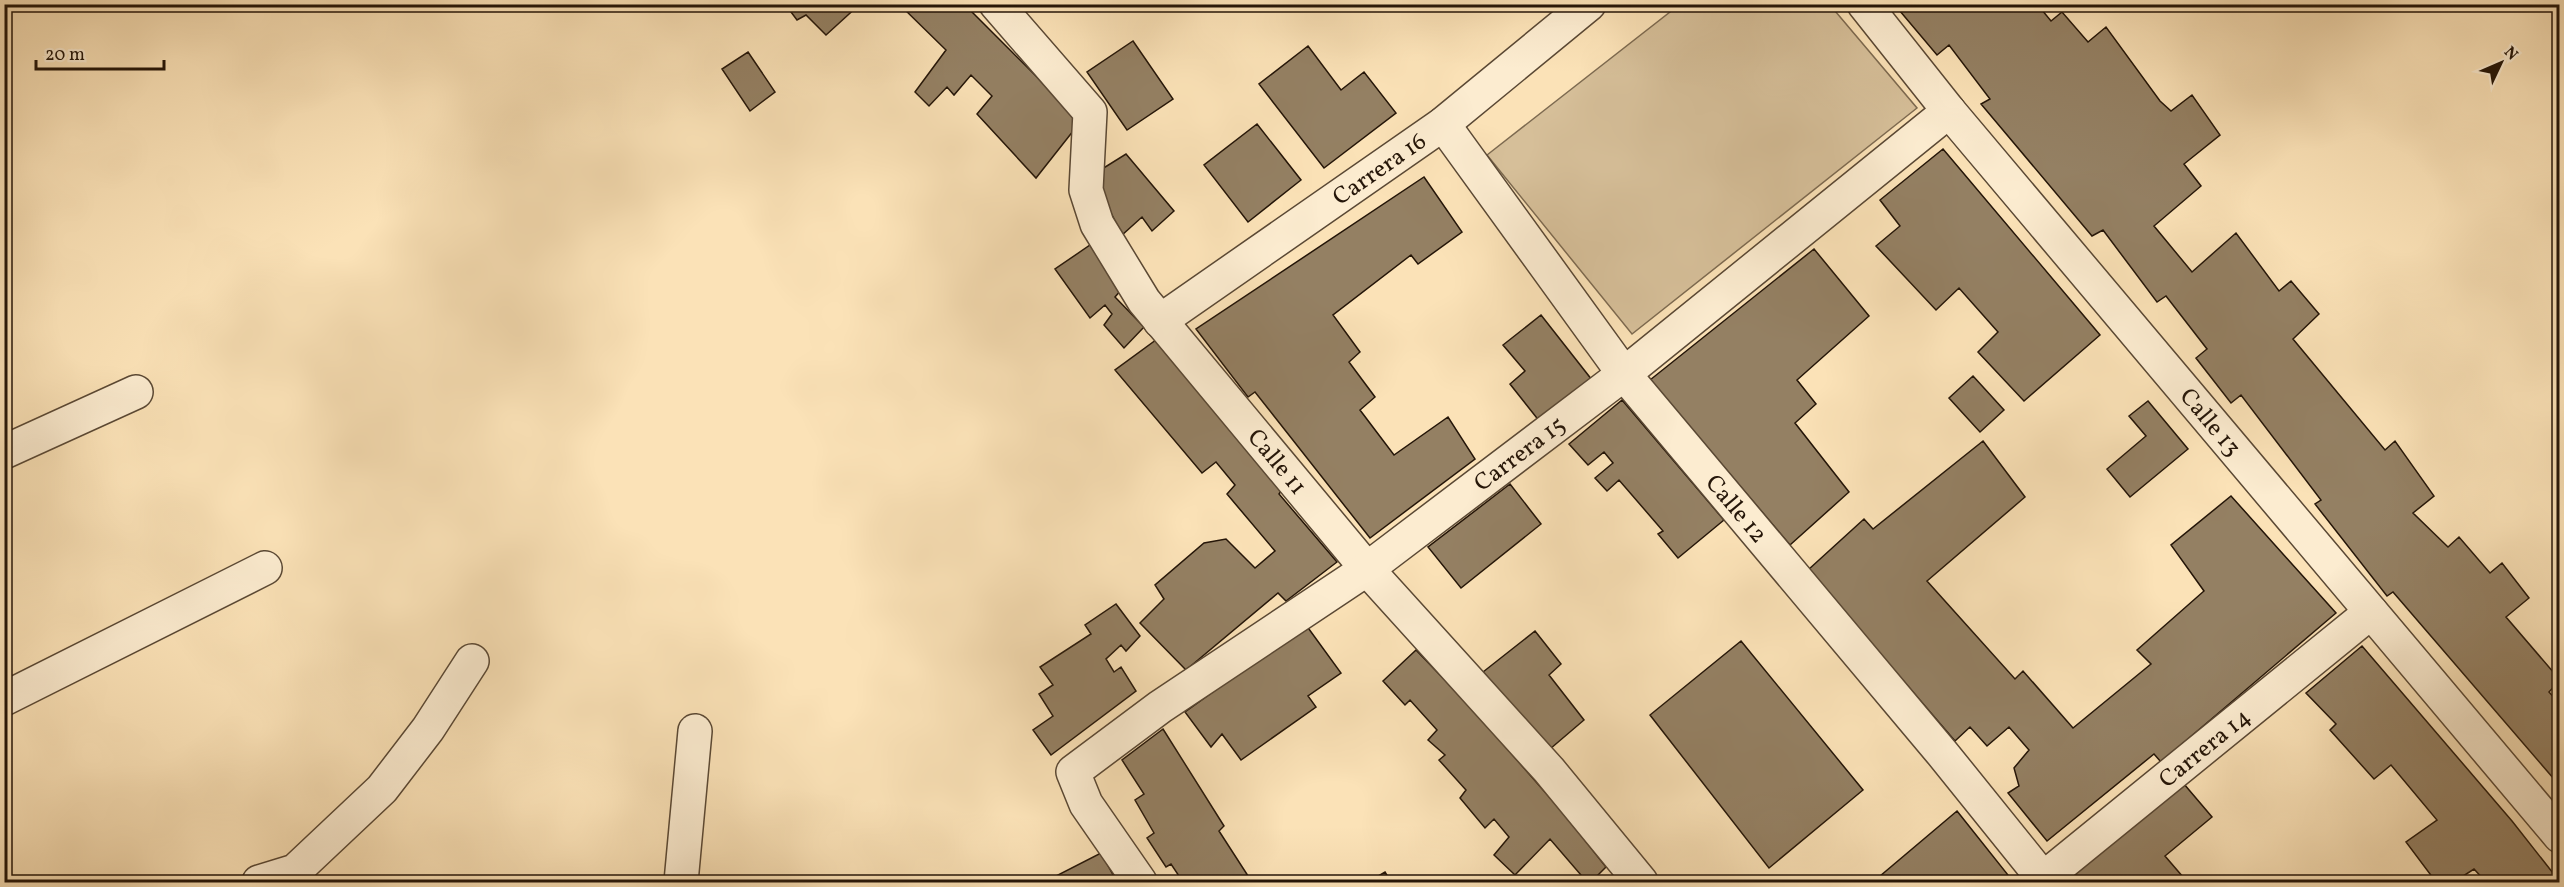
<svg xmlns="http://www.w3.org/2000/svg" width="2564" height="887" font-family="Vollkorn,serif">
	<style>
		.green { fill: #d6bf99; stroke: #7d6a50; stroke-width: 1.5 }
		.building { fill: #948063; stroke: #241508; stroke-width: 1.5 }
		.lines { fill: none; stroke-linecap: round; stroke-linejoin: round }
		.minor-casing { stroke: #5a4834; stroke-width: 36 }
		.minor { stroke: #fcecd0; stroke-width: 33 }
		.labels { text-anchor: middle; stroke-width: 6; stroke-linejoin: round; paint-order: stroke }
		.street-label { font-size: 24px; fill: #241508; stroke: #fcecd0 }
	</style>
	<rect width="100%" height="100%" fill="#fbe2b7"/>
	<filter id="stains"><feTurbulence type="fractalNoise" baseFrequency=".00333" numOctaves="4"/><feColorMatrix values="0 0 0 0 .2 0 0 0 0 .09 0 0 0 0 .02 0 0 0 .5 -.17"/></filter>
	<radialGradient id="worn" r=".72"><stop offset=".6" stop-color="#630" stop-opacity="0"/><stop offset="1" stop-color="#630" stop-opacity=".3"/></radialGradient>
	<path class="green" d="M1679 5H1830L1917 108 1632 334 1487 155Z"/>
	<path class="building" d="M785 4H860L826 35 806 15 797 20Z
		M899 4H964L1081 121 1036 178 977 114 992 96 971 75 954 95 947 87 929 106 915 92 946 50Z
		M1894 4H2037L2051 21 2062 12 2088 42 2106 27 2160 101 2171 111 2192 95 2220 135 2184 164 2201 186 2154 226 2192 272 2236 233 2279 291 2291 281 2319 314 2293 339 2385 450 2395 441 2434 496 2413 513 2448 547 2459 537 2490 573 2502 563 2529 598 2506 617 2560 680 2549 692 2560 704V786L2393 592 2387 596 2315 504 2321 500 2241 395 2231 403 2196 358 2207 349 2166 296 2157 302 2103 230 2092 236 1981 104 1990 99 1949 45 1937 55Z
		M1133 41 1173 99 1127 130 1087 72Z
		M1308 46 1341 90 1364 72 1396 113 1324 168 1259 84Z
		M748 52 775 92 750 111 722 69Z
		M1257 124 1301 180 1248 222 1204 165Z
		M1943 149 2100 335 2024 401 1978 352 1998 332 1959 288 1936 310 1876 246 1900 226 1880 200Z
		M1126 154 1174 211 1152 231 1142 217 1122 235 1102 195V169Z
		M1424 177 1462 232 1418 264 1411 255 1333 315 1360 352 1349 362 1375 397 1360 410 1394 455 1448 417 1475 459 1370 538 1255 392 1248 397 1196 329Z
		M1090 245 1122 289 1115 297 1144 327 1124 348 1104 325 1112 314 1105 305 1090 318 1055 269Z
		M1814 249 1869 316 1797 380 1816 404 1795 423 1849 492 1790 545 1650 380Z
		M1541 315 1592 380 1540 422 1510 384 1525 371 1503 345Z
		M1160 337 1283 488 1279 494 1337 562 1286 601 1278 593 1186 670 1140 623 1164 599 1155 585 1204 543 1226 539 1255 568 1275 551 1227 494 1235 485 1216 462 1202 473 1115 370Z
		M1973 376 2004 410 1980 432 1949 398Z
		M1622 400 1724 520 1678 558 1658 534 1663 531 1619 480 1607 491 1595 478 1613 463 1604 452 1588 465 1569 444Z
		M2148 401 2188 449 2130 497 2107 469 2146 436 2129 416Z
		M1983 441 2025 497 1927 581 2015 679 2023 671 2073 728 2151 664 2137 650 2204 591 2171 545 2231 496 2336 613 2161 762 2154 754 2047 841 2008 793 2019 786 2014 768 2029 750 2009 727 1987 746 1970 727 1955 741 1808 570 1864 519 1873 529Z
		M1510 484 1541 524 1461 588 1428 547Z
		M1116 604 1140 636 1126 651 1121 645 1106 659 1114 672 1121 667 1136 691 1051 755 1033 730 1053 716 1039 694 1053 685 1040 667 1091 634 1085 625Z
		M1306 625 1341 673 1308 696 1316 707 1241 760 1222 734 1211 747 1185 712Z
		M1535 631 1561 664 1549 675 1584 720 1550 749 1483 672Z
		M1741 641 1863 790 1769 868 1650 715Z
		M2362 646 2512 821 2560 882H2486L2474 869 2454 882H2436L2406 842 2437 820 2391 765 2374 779 2330 730 2336 724 2306 693Z
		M1416 650 1468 704 1566 816 1606 867 1591 882H1587L1550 839 1515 875 1494 855 1509 837 1494 819 1485 828 1460 798 1466 790 1439 760 1445 755 1428 740 1437 730 1410 700 1405 705 1383 681Z
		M1163 729 1224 826 1219 831 1252 882H1183L1171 864 1166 867 1147 838 1154 833 1135 800 1144 794 1122 760Z
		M2184 784 2212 817 2165 856 2183 877 2177 882H2078L2073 876Z
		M1957 811 2008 875 1999 882H1873Z
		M1101 853 1117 882H1054L1052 878Z
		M1385 872 1391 882H1368Z"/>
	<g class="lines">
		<defs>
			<g id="minor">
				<path id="s1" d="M996 4 1090 112 1086 190 1097 224 1144 301 1367 569 1549 770 1641 882"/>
				<path id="s2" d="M1864 4 1949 111 2560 836"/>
				<path id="s3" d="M1443 124 1624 374 1942 753 2046 882"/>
				<path id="s4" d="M1160 321 1443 124 1589 4"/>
				<path d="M4 452 136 392"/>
				<path d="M4 699 265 568"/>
				<path d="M259 882 295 871 382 789 428 729 472 661"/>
				<path d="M681 882 695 731"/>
				<path id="s5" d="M1140 882 1086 804 1073 772 1160 707 1367 569 1624 374 1949 111"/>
				<path id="s6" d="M2039 882 2371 612"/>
			</g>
		</defs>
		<use href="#minor" class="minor-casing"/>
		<use href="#minor" class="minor"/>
	</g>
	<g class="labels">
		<g class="street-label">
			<text dy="8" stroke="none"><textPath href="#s4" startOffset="267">Carrera 16</textPath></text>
			<text dy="8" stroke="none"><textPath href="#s2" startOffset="543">Calle 13</textPath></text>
			<text dy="8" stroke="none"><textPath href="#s5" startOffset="678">Carrera 15</textPath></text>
			<text dy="8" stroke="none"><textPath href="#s1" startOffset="556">Calle 11</textPath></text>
			<text dy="8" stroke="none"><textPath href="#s3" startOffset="484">Calle 12</textPath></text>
			<text dy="8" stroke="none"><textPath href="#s6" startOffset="213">Carrera 14</textPath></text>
		</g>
	</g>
	<rect width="2564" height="887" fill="none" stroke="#fbe2b7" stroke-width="24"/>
	<rect x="6" y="6" width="2552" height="875" fill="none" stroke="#241508" stroke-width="3"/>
	<rect x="12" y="12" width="2540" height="863" fill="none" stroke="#241508" stroke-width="1.5"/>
	<g transform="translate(2501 63) rotate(46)" stroke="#fcecd0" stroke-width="4.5" paint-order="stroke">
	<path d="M0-4.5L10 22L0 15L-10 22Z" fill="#241508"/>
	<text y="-9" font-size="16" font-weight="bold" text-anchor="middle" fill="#241508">N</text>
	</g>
	<path d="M36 60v9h128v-9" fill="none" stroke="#241508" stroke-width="3"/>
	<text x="45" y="60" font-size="18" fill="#241508" stroke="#fcecd0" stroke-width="4.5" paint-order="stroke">20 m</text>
	<rect width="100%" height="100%" filter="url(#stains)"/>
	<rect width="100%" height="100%" fill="url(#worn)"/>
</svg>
